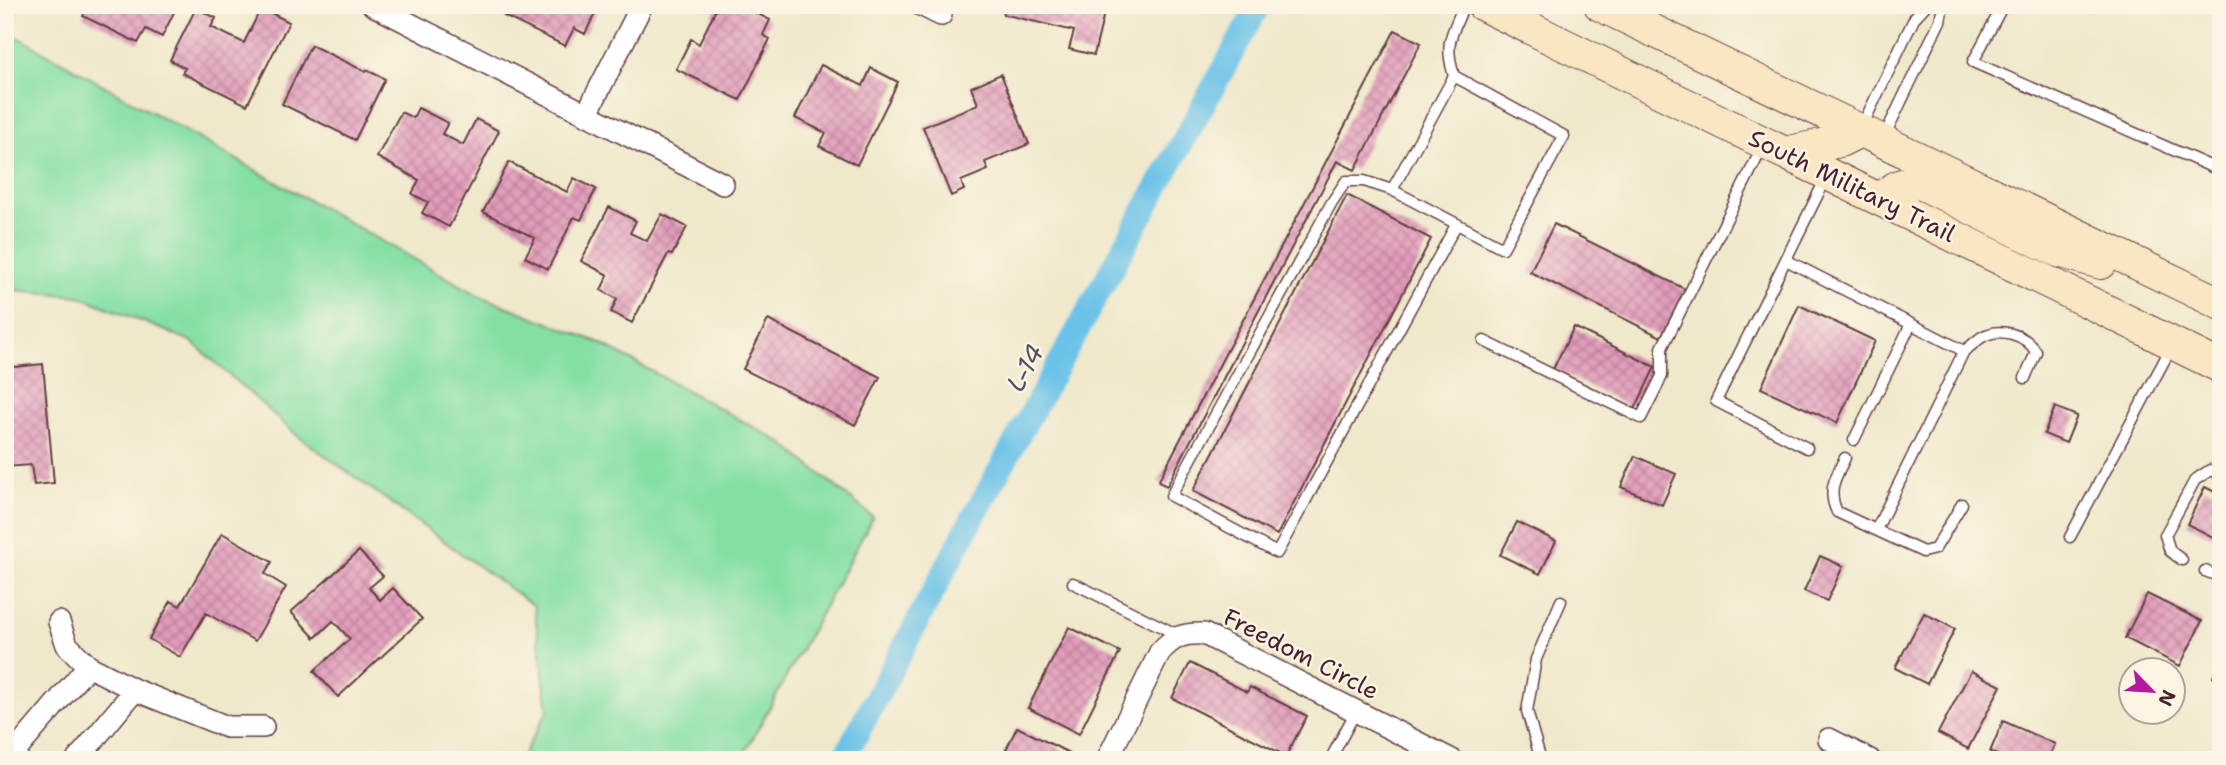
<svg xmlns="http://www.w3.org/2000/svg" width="2226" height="765" font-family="'Shantell Sans',sans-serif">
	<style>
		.green { fill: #84dfa5; stroke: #677f68; stroke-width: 2 }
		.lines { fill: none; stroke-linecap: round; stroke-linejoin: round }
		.canal { stroke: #6bc2e8; stroke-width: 24 }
		.building { fill: url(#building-cross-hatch) }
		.service-casing { stroke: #633d43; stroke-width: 13 }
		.minor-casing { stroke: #633d43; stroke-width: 24 }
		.secondary-casing { stroke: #633d43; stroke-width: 34 }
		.service { stroke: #fff; stroke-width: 10 }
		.minor { stroke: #fff; stroke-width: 21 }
		.secondary { stroke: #fbe6c3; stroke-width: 32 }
		.labels { text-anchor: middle; stroke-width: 5; stroke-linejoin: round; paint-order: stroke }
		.street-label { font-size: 24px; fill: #4a1f2b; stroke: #fcf5e5 }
		.water-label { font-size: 26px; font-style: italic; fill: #545064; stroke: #fcf5e5 }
	</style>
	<defs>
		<pattern id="building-cross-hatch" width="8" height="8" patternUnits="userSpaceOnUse" patternTransform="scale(1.75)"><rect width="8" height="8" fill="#e29cbb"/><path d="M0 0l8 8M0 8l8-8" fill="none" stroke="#b97f98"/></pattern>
	</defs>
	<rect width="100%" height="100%" fill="#fcf5e5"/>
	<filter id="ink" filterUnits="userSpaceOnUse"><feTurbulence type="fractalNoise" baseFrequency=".0143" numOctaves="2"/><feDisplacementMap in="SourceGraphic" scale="14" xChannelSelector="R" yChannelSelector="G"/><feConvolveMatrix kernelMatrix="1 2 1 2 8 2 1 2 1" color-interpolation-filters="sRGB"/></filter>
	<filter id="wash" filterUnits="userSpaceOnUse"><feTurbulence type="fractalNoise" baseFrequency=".00686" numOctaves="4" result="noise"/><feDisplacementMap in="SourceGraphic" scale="28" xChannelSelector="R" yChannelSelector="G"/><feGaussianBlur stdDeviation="1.57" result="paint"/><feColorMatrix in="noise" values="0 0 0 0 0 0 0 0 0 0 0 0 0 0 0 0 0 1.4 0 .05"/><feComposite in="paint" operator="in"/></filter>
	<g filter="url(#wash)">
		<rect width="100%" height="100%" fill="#efe8cb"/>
		<path class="green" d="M5 30 480 296 600 343 781 442 873 517 741 760H520L548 710 534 606 298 436 191 341 79 296 5 289Z"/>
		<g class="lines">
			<path class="canal" d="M843 760 970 523 1259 5"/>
		</g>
		<g id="blocks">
			<path class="building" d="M89 5H169L167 9 174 12 162 37 146 29 138 43 83 16Z
				M510 5H599L585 34 574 28 565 46 504 16Z
				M718 5H740L770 20 763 35 770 39 740 100 676 69 691 39 699 44Z
				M1005 5H1106L1094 55 1069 49 1074 31 1003 14Z
				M196 8 216 18 211 27 244 43 261 8 289 22 247 105 182 73 185 68 170 60Z
				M1395 30 1421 43 1355 170 1337 161 1167 486 1158 482Z
				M311 45 366 72 367 70 385 79 355 140 282 104Z
				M821 65 863 86 871 68 898 82 857 165 819 146 826 133 795 118Z
				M1001 74 1029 144 985 162 988 170 961 181 964 190 951 196 923 127 978 104 971 87Z
				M418 108 448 123 442 134 463 145 476 119 499 131 449 227 422 213 428 202 412 194 419 180 377 157 401 112 413 118Z
				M509 162 567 192 574 178 596 189 581 220 574 217 548 269 525 257 535 238 483 212Z
				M1347 195 1431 239 1277 535 1193 491Z
				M609 207 636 221 630 233 647 241 662 214 687 227 672 255 668 254 632 323 611 312 617 299 601 290 608 275 581 261Z
				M1554 224 1685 289 1661 337 1530 272Z
				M1799 305 1875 341 1837 423 1761 388Z
				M768 320 880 377 855 425 743 369Z
				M1574 327 1655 367 1635 409 1553 369Z
				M43 364 54 483 34 485 31 465 5 467V368Z
				M2055 407 2077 416 2066 443 2044 434Z
				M1635 456 1676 474 1662 505 1621 487Z
				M2205 487 2221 495V541L2187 524Z
				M1517 522 1556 541 1540 574 1500 555Z
				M222 533 272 562 265 574 286 587 255 641 206 613 180 657 149 639 171 601 180 606Z
				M359 551 383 576 369 588 380 600 393 588 422 619 338 697 314 671 350 639 333 621 315 638 291 612Z
				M1820 556 1843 566 1827 601 1804 591Z
				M2147 594 2202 621 2180 666 2125 638Z
				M1924 613 1955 629 1927 684 1895 668Z
				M1069 627 1120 652 1079 734 1028 708Z
				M2221 659V681L2213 677Z
				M1190 663 1247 692 1250 687 1307 716 1286 756 1172 698Z
				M1971 671 2001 686 1968 749 1938 733Z
				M2003 721 2055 744 2048 760H2008L1990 752Z
				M1017 727 1069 753 1065 760H1001Z"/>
		</g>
	</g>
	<g filter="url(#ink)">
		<use href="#blocks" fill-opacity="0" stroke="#633d43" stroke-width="2"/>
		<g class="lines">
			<defs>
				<path id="service" d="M2003 5 1973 62 2221 171
					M1862 126 1915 17 1926 5
					M1883 139 1940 21 1943 5
					M1392 190 1454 76
					M1456 225 1277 553 1171 496 1332 202 1346 181H1364L1392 190 1503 248 1564 136 1454 76C1444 43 1451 36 1464 5
					M1786 260 1964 351 1876 530
					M1484 341 1641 418 1662 376V348L1763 146
					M1964 351C1970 347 1976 341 1982 337 2000 327 2026 334 2036 352L2025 378
					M1854 440 1911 324
					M1807 448 1716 401 1827 176
					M1845 458C1835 478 1827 491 1837 512L1923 552 1935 549 1962 504
					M2070 537 2172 346
					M2182 560 2170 551 2165 535 2195 480 2210 470 2221 474
					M2205 571 2221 577
					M1073 583 1180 636
					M1330 760 1356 711
					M1543 760 1540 757 1527 711 1536 659 1561 601"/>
				<path id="minor" d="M373 5 723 184
					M921 5 941 15
					M586 115 642 5
					M59 622 67 645 88 666 135 690 227 727H263
					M1829 739 1870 760
					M8 760 88 666
					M77 760 135 690
					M1107 760 1160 652C1173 637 1183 633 1204 634L1452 760"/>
				<path id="secondary" d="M1483 5 2221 367
					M1600 5 2221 304
					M1785 153 1840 141 1860 131
					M1880 199C1894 187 1903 181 1922 184L2058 251 2101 263"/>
			</defs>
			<use href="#service" class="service-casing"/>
			<use href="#minor" class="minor-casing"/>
			<use href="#secondary" class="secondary-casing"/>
			<use href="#service" class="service"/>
			<use href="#minor" class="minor"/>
			<use href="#secondary" class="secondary"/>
		</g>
	</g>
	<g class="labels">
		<g class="street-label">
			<text transform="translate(1852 186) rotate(26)" y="8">South Military Trail</text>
			<text transform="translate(1301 654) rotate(27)" y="8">Freedom Circle</text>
		</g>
		<g class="water-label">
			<text transform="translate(1025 368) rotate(-61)" y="9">L-14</text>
		</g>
	</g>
	<rect width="2226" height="765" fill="none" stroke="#fcf5e5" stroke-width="28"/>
	<g transform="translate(2152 691) rotate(115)"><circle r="33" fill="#fcf5e5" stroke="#b59f9b" stroke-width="2"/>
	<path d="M0-5L12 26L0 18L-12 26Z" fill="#b5179e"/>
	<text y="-10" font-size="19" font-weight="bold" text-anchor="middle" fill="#4a1f2b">N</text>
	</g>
</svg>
